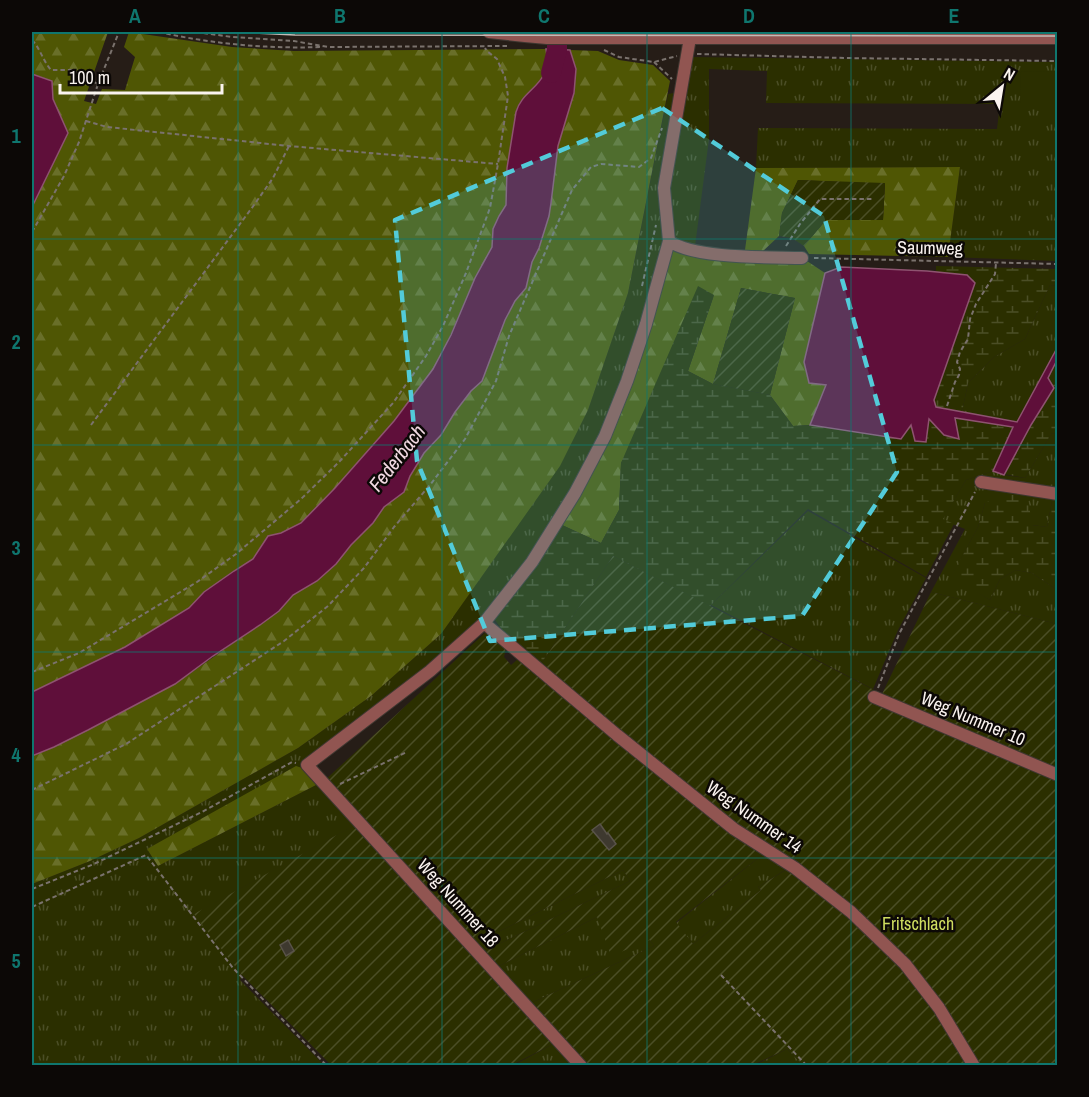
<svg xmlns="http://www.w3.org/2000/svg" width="1089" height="1097" font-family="'Archivo Narrow',sans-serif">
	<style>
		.grass { fill: url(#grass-tufts) }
		.forest { fill: url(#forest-firs) }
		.wetland { fill: url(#wetland-marsh) }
		.garden { fill: url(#garden-furrows); fill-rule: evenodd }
		.pitch { fill: #2b2f00 }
		.water { fill: #5f0f3a; stroke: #8e5370; stroke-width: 1.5 }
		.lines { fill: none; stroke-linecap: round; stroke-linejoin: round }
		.river { stroke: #5f0f3a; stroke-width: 20 }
		.building { fill: #3e392f; stroke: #595349; stroke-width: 1.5 }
		.minor-casing { stroke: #3f3731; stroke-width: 14 }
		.path { stroke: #7a726d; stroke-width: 2; stroke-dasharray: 4.5 3; stroke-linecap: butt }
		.minor { stroke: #915551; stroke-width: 12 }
		.tram { stroke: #c2bbb6; stroke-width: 1.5 }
		.marked { fill: #52cbd9; fill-opacity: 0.2; stroke: #52cbd9; stroke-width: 4.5; stroke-dasharray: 12 8; stroke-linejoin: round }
		.grid { fill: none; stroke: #0f766e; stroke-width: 1.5; stroke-opacity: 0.55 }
		.labels { text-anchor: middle; stroke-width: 5; stroke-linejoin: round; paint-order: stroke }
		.street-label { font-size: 18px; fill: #faf3ef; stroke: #0c0806 }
		.park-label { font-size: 18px; fill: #cfdd60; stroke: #0c0806 }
		.water-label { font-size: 20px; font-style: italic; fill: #f2d9e2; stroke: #0c0806 }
		.neatline { fill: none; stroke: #0f766e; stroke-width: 2 }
		.grid-label { font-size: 20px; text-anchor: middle; font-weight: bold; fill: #0f766e }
	</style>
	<defs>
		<pattern id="grass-tufts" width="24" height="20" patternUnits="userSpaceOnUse" patternTransform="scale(1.5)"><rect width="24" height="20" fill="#2b2f00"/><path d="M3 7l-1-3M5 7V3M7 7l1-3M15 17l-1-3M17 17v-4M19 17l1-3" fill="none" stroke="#4b4e26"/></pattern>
		<pattern id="forest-firs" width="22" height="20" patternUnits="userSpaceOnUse" patternTransform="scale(1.5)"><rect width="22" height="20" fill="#4f5604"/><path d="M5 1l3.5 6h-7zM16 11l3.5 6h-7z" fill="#696f29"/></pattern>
		<pattern id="wetland-marsh" width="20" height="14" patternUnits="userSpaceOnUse" patternTransform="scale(1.5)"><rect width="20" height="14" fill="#2b2f00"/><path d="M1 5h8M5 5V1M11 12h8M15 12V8" fill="none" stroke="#4b4e26"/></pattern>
		<pattern id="garden-furrows" width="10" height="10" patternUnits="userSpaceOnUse" patternTransform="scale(1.5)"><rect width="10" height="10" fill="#2b2f00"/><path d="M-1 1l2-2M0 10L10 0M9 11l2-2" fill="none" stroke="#4b4e26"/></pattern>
	</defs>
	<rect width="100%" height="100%" fill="#261d17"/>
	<path class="grass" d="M690 57 1057 62V261L948 257 960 167 756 168 758 128 997 129 1000 104 766 103 767 71 709 69V139L695 246 672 237 669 188Z
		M680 92 663 210 662 243 627 372 601 438 542 540 483 618 445 655 302 768 147 849 158 866 320 783 357 824 195 914 242 975 240 980 324 1065 32 1066V884L90 861 139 838 298 748 371 696 441 634 559 466 588 410 628 293 668 94Z
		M1050 285 1057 286V348L1017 422 962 412 968 383 994 357 1025 339Z
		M1052 433 1057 434V497L1053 496 1047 527 1032 525 985 503 978 527 952 576 990 600 1000 579 1016 570 1032 573 1057 590V624L931 592 965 529 942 520 966 480 993 471 1004 475 1025 478Z
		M808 511 926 578 898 630 873 689 711 605Z
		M766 852 790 867 758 887 761 890 693 944 676 923Z
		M623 870 630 881 482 952 476 943Z
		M597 917 650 940 654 946 531 1003 497 967Z
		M555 1043 577 1066H512Z
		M787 1049 803 1065 753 1066Z"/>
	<path class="forest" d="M32 32H108L84 101 96 104 102 89 125 90 135 57 124 47 129 32 232 47 294 51 546 49C553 86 523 87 516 112L507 177 506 205 499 216 493 229 492 247 475 278 443 352 433 369 394 421 335 488 301 523 281 533 268 536 253 559 234 571 204 592 189 608 125 647 32 692V207L68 133 53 99 52 81 32 74Z
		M570 50 598 51 619 60 653 65 670 81 628 293 588 410 560 466 441 634 371 696 298 748 139 838 90 861 32 884V756L54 747 88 730 175 684 279 611 293 595 317 581 336 564 351 545 373 523 384 507 404 492 410 476 424 453 441 435 455 412 471 391 482 381 505 320 515 301 526 288 532 261 539 248 551 203 558 146 574 93 576 69Z
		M960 167 948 257 809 254 804 246 826 220H883L885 184 798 180 782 213 779 236 763 251 745 250 756 168Z
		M672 249 746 259 807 261 825 273 804 362 826 385 810 425 793 426 770 395 795 298 741 288 713 384 688 371 714 295 621 463 619 510 601 543 562 525 607 443 641 357Z
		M296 766 305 769 320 783 158 866 147 849Z"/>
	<path class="wetland" d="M936 266 1057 269V286L1050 285 1025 339 994 357 968 383 962 412 935 407 934 400 974 283 966 275 936 272Z
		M698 286 714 295 688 371 713 384 770 395 793 426 810 425 901 439 911 424 926 442 929 418 944 435 959 439 955 418 1014 427 993 471 966 480 943 519 954 524 926 577 808 509 710 606 613 556 541 664 503 631 495 620 496 612 562 525 601 543 619 510 621 463Z
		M1057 360V434L1052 433 1025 478 1004 474 1031 425 1054 389 1047 378Z
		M1006 493 1028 498 1032 525 1047 527 1053 496 1057 497V590L1032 573 1016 570 1000 579 990 600 951 577 978 527 985 503Z"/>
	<path class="garden" d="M798 180 885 183 883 220H826L804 246 792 238 779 236 782 213Z
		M741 288 795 298 770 395 713 384Z
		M613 556 882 694 931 592 1057 624V1065H803L787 1049 753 1065 577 1066 555 1043 512 1065H331L242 975 194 914 362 821 325 780 486 632 506 648 504 657 511 665 518 659 535 673ZM766 852 789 868 758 887 761 890 693 944 676 922ZM623 870 630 881 482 952 476 943ZM597 917 611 956 650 940 654 946 531 1003 497 967Z"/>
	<path class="pitch" d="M1021 71 1057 72V104H1020Z"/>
	<path class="water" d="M546 49 570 50 576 69 574 93 558 146 551 203 549 216 539 248 532 262 526 288 515 301 505 320 482 381 471 391 455 412 441 435 424 453 410 476 404 492 384 507 373 523 351 545 336 564 317 581 293 595 279 611 260 625 213 656 175 684 88 730 54 747 32 756V692L125 647 189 608 204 592 234 571 253 559 268 536 281 533 301 523 335 488 394 421 433 369 451 335 475 278 492 247 493 229 499 216 506 205 507 168 516 112C523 87 553 86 546 49Z
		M32 74 52 81 53 99 68 133 32 207Z
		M841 267 927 271 967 275 975 283 934 400 936 407 1017 422 1057 348V360L1048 378 1054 388 1031 425 1004 475 993 471 1013 427 955 418 959 439 944 435 929 419 926 442 915 441 911 425 901 439 810 425 826 385 809 383 804 362 825 273Z"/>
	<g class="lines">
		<path class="river" d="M551 73 557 50V32"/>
	</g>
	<path class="building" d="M600 824 607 834 608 833 616 844 609 850 592 830Z
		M288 940 294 951 286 956 280 945Z"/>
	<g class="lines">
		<defs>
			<path id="minor" d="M489 32 525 36 547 38H1058
				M690 38 664 188 669 241C694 259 770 257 802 258
				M981 482 1058 494
				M484 623 617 735 734 829 795 868 851 912 905 964 939 1008 974 1066
				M874 697 1058 775
				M581 1066 307 765 430 671 484 623 532 562 575 493 605 436 627 381 646 324 669 241"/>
		</defs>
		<use href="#minor" class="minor-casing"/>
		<path class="path" d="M159 32C212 44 268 49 323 47
			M196 32 232 37 294 41 328 47 507 46
			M32 40C40 48 43 61 51 70H72L98 84
			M604 50 619 57 654 62 677 56
			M697 54 845 58 1058 61
			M654 62 672 79
			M86 121 107 127 289 146 498 164
			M32 232 64 176 79 142 98 84 119 32
			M786 246 800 224 820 199H873
			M814 258 1058 264
			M642 286 656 225
			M947 406 955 382 959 375 960 369 957 362 960 352 968 339 970 319 976 304 995 274 996 263
			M91 425 254 205 273 178 289 146
			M32 672 79 653 197 582 236 554 301 499 339 462 393 403 426 356 443 326 466 273 490 208 498 164 508 96 505 77 500 66 497 59 487 51 485 48
			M878 688 899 634 975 492
			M340 784 407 752
			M32 790 126 744 284 641 328 606 364 568 394 527 430 485 465 439 496 381 509 336 572 190 591 167 601 164 639 167 651 158 662 128
			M32 889 94 864 202 812 292 762 296 763
			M32 907 146 855 233 968 327 1066
			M721 975 807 1066"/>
		<use href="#minor" class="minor"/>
		<path class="tram" d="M233 32 295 35 1058 36"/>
	</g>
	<path class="marked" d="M662 108 824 216 897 472 802 616 490 641 417 461 395 220Z"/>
	<path class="grid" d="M238 32V1066M442 32V1066M647 32V1066M851 32V1066M32 239H1058M32 445H1058M32 652H1058M32 858H1058"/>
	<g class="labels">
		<g class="street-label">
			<text transform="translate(930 248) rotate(1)" y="6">Saumweg</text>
			<text transform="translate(973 719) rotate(23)" y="6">Weg Nummer 10</text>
			<text transform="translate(754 817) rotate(35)" y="6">Weg Nummer 14</text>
			<text transform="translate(458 903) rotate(48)" y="6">Weg Nummer 18</text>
		</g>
		<g class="park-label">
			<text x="918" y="930">Fritschlach</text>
		</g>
		<g class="water-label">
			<text transform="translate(397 458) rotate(-52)" y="7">Federbach</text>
		</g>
	</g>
	<rect width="1089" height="1097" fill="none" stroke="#0c0806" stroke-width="66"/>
	<g transform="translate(1002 87) rotate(30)" stroke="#0c0806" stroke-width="4.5" paint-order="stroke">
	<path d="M0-4.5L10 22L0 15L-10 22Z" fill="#faf3ef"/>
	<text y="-9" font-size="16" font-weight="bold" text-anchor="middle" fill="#faf3ef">N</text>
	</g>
	<path d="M60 84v9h162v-9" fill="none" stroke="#faf3ef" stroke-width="3"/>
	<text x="69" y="84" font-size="18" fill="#faf3ef" stroke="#0c0806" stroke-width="4.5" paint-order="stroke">100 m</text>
	<rect x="33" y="33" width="1023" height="1031" class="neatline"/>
	<g class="grid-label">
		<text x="135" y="23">A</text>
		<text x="340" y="23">B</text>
		<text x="544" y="23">C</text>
		<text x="749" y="23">D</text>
		<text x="954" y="23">E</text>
		<text x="16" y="143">1</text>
		<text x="16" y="349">2</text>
		<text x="16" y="555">3</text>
		<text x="16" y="762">4</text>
		<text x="16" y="968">5</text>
	</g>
</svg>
